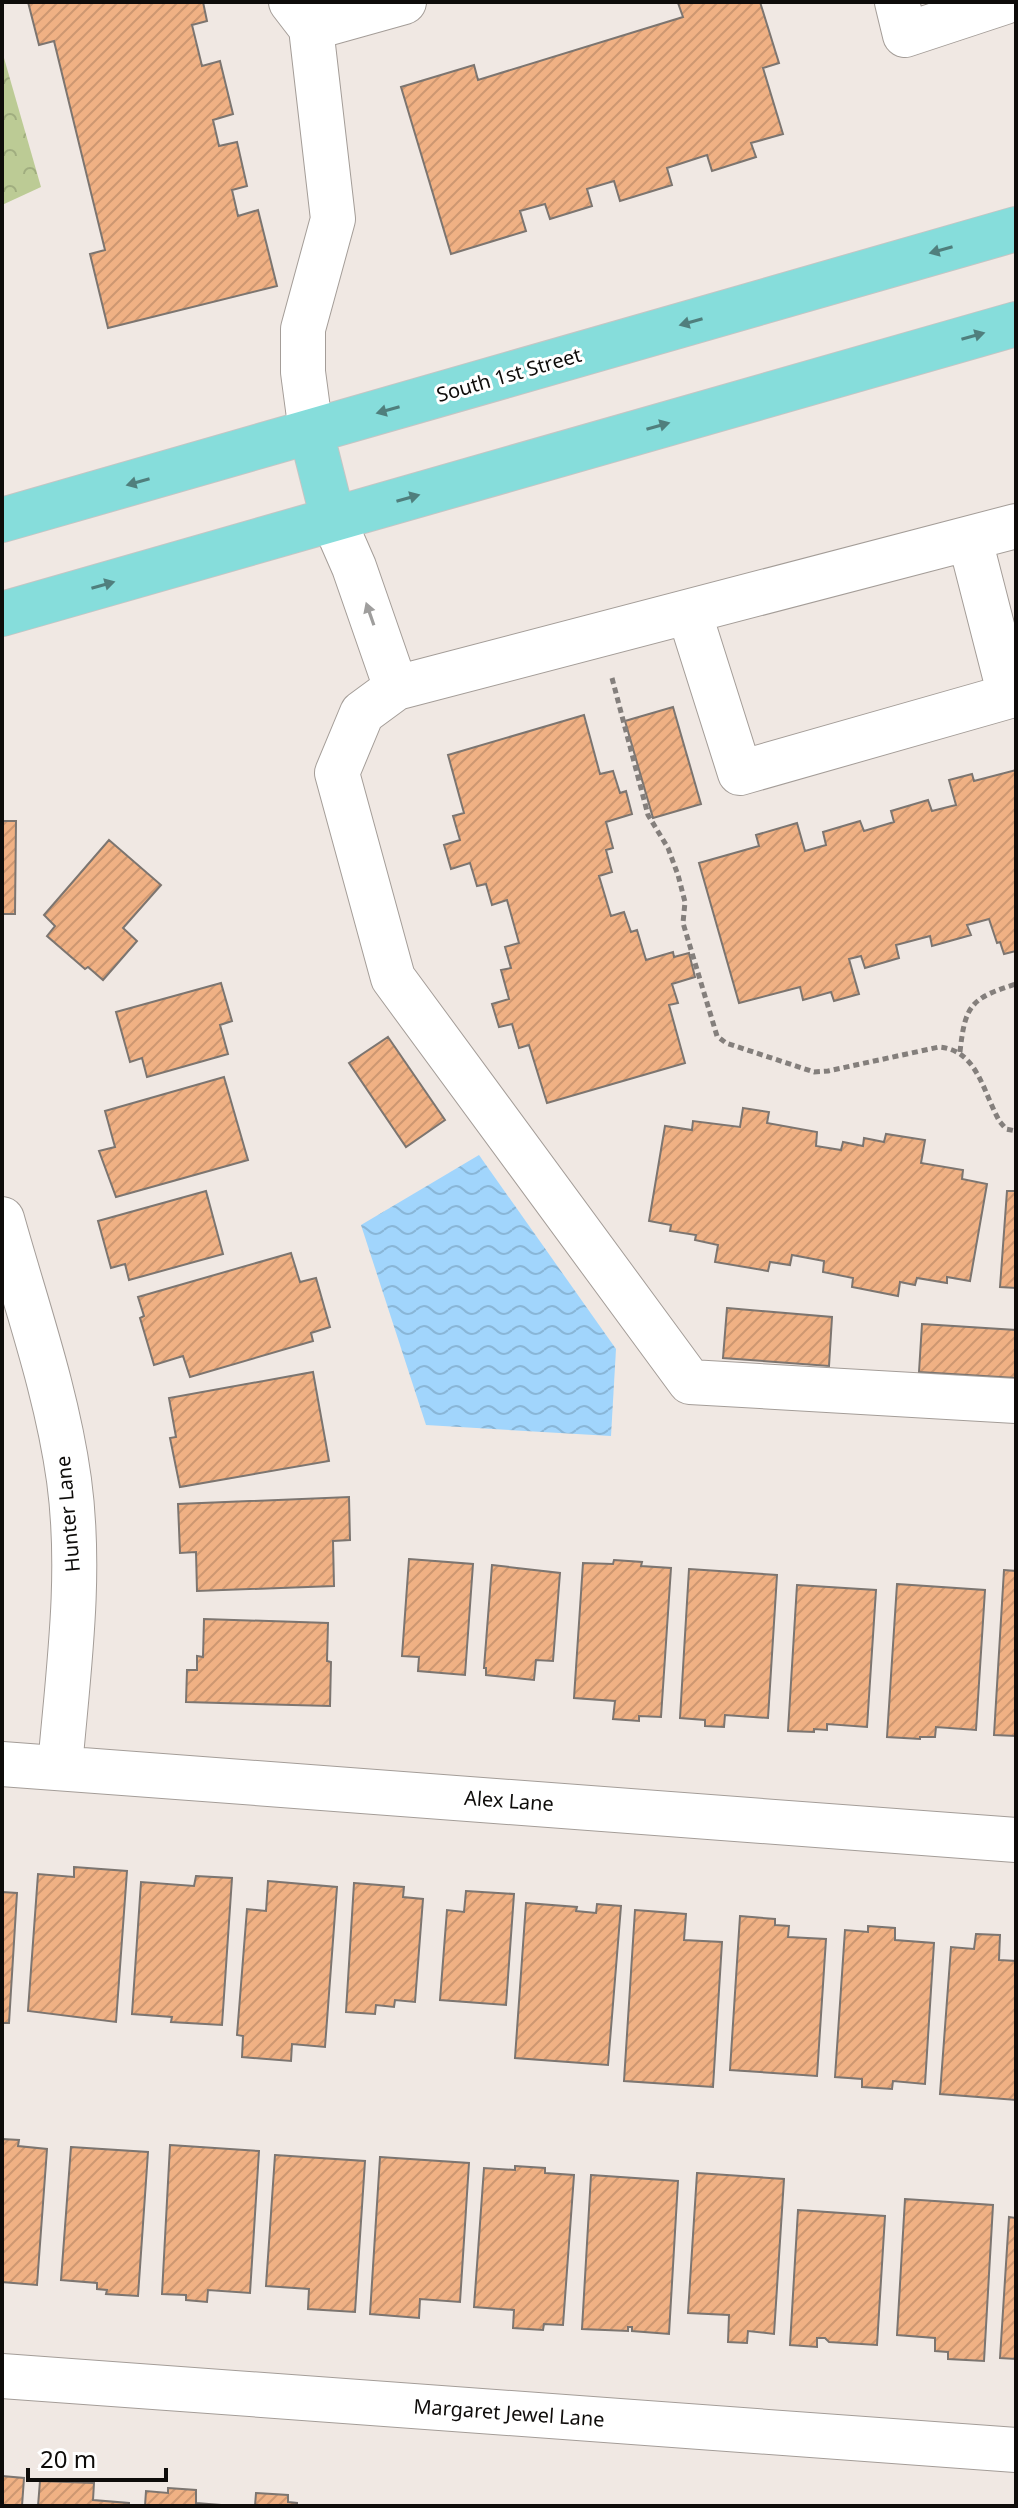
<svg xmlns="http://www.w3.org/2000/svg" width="1018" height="2508" font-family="'Noto Sans',sans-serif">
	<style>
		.park { fill: url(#park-crowns) }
		.water { fill: url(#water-waves) }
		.building { fill: url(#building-hatch); stroke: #7c7570; stroke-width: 2 }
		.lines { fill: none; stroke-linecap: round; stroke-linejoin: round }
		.minor-casing { stroke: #a49d98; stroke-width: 46 }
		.major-casing { stroke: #c5c5c4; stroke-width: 46 }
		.path { stroke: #847f7c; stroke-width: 5; stroke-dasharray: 6 4; stroke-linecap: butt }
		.minor { stroke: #fff; stroke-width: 44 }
		.major { stroke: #86dddb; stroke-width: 44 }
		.oneway { fill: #507f7d }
		.oneway2 { fill: #9f9e9d }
		.labels { text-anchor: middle; stroke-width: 6; stroke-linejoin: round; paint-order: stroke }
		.street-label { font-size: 20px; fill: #0e0c0a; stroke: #fff }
	</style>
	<defs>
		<pattern id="park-crowns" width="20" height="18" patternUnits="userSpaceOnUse" patternTransform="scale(2)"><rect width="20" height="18" fill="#bccb95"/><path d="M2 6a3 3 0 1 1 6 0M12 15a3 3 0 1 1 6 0" fill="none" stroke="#a0ad7f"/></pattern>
		<pattern id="water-waves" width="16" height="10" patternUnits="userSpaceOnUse" patternTransform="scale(2)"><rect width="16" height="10" fill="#a1d5fc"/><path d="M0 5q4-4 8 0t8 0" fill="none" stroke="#89b6d7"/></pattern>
		<pattern id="building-hatch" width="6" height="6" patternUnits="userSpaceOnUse" patternTransform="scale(2)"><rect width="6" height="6" fill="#f0b184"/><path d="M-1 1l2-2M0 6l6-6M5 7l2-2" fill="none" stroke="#cd9771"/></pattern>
	</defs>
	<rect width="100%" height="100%" fill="#f0e8e3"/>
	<path class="park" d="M2 51 41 187 2 205Z"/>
	<path class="water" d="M479 1155 616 1349 611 1436 426 1425 361 1225Z"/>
	<path class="building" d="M28 2H203L207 21 192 25 202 66 220 61 233 114 213 120 219 146 237 142 247 186 232 190 238 216 258 210 277 286 108 328 90 254 105 250 54 41 39 45Z
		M760 2 779 63 763 68 783 134 751 143 756 157 712 171 707 155 667 168 672 185 620 201 614 181 587 189 592 206 550 219 545 204 520 211 526 231 451 254 401 87 474 65 478 80 683 17 678 3 681 2Z
		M673 707 701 804 653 818 625 721Z
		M584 715 600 774 613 771 620 793 626 791 632 814 606 822 613 848 606 850 612 872 599 876 611 916 624 912 631 932 637 930 646 960 673 952 674 957 689 953 695 977 672 984 678 1003 669 1005 685 1063 547 1103 529 1045 519 1048 512 1024 499 1027 492 1004 509 999 501 970 511 968 505 947 519 943 507 900 492 905 486 884 477 886 470 863 451 869 444 845 460 840 453 816 464 813 448 755Z
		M1016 770V951L1004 954 1000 942 997 943 989 919 967 925 971 935 932 946 930 936 896 945 899 958 865 968 861 956 849 959 859 994 834 1001 831 992 803 1000 800 987 739 1003 699 863 759 846 756 835 797 823 805 851 826 845 823 832 860 821 864 831 894 822 891 811 928 800 932 811 956 805 949 780 972 774 974 781Z
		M2 821H16L15 914H2Z
		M109 840 161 885 123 928 137 941 103 980 88 967 85 969 47 936 55 926 44 915Z
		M221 983 232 1021 220 1025 228 1054 147 1077 142 1058 130 1062 116 1012Z
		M388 1037 445 1120 406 1147 349 1063Z
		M224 1077 248 1160 116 1197 99 1151 115 1147 105 1111Z
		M743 1108 769 1112 767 1123 817 1132 816 1146 841 1150 843 1142 863 1146 864 1138 884 1142 886 1134 925 1140 921 1163 963 1170 962 1179 987 1184 970 1281 947 1277V1283L917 1278 915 1285 900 1282 898 1296 852 1287 853 1278 823 1272 824 1261 792 1255 790 1265 770 1262 768 1271 715 1262 718 1245 695 1240 696 1235 670 1231 671 1225 649 1221 665 1126 692 1130 693 1121 740 1127Z
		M206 1191 223 1254 129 1280 125 1264 111 1268 98 1221Z
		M1007 1191H1016V1288L1000 1287Z
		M291 1253 300 1282 316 1278 330 1327 311 1333 313 1341 190 1377 183 1356 154 1365 140 1318 144 1316 138 1297Z
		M727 1308 832 1317 829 1366 723 1358Z
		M922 1324 1016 1330V1378L919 1372Z
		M313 1372 329 1461 180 1487 170 1438 176 1437 169 1398Z
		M349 1497 350 1540 333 1541 334 1586 197 1591 196 1552 180 1553 178 1504Z
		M409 1559 473 1564 465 1675 418 1671 419 1657 402 1656Z
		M614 1560 642 1562 641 1566 671 1568 661 1717 639 1716V1721L613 1719 615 1701 574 1698 583 1563 613 1564Z
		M492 1565 560 1573 553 1661 536 1660 534 1680 486 1675V1668H484Z
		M689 1569 777 1575 768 1718 725 1715 724 1727 705 1726V1720L680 1718Z
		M1004 1570 1016 1571V1736L994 1735Z
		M897 1584 985 1590 976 1730 936 1727 935 1737H920V1739L887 1737Z
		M797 1585 876 1590 867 1727 827 1724V1730L814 1729V1732L788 1731Z
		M204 1619 328 1623 327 1661 331 1662 330 1706 186 1702 187 1670H197V1656L203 1657Z
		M74 1867 127 1871 116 2022 28 2011 38 1874 74 1877Z
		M196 1876 232 1878 222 2025 171 2022 172 2017 132 2014 141 1882 194 1886Z
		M268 1881 337 1887 325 2047 292 2044 291 2061 242 2057 243 2036 237 2035 247 1909 266 1911Z
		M354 1883 404 1887 403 1897 423 1899 415 2002 395 2000 394 2007 376 2005 375 2014 346 2012Z
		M466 1891 514 1894 506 2005 440 2000 447 1910 464 1912Z
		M2 1892 17 1893 9 2023H2Z
		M526 1903 577 1907 576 1911 596 1913 597 1904 621 1906 608 2065 515 2058Z
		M635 1910 686 1914 684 1940 722 1942 713 2087 624 2081Z
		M740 1916 775 1919V1925L789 1926 788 1937 826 1939 817 2076 730 2070Z
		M868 1926 895 1928V1940L934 1943 925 2084 893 2081 892 2089 862 2087V2079L835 2077 845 1930 868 1932Z
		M976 1934 1000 1935 999 1960 1016 1961V2100L940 2094 951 1947 974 1949Z
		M2 2139 19 2140 18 2146 47 2149 37 2285 2 2282Z
		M170 2145 259 2151 250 2293 208 2290 207 2302 186 2300V2295L162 2294Z
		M71 2147 148 2152 138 2296 106 2294 107 2290 97 2289V2283L61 2280Z
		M275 2155 365 2161 355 2312 308 2309 309 2289 266 2286Z
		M380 2157 469 2163 460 2302 420 2299 419 2318 370 2314Z
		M515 2166 545 2168V2173L574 2175 563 2325 544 2324 543 2330 513 2328 514 2310 474 2307 484 2168 515 2170Z
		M697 2173 784 2179 774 2334 748 2331 747 2343 728 2342 729 2315 688 2313Z
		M591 2175 678 2181 669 2334 632 2331V2327H628V2331L582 2329Z
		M905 2199 993 2205 984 2361 948 2359V2352L935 2351V2338L897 2335Z
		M798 2210 885 2216 877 2345 829 2342 825 2338H817V2347L790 2345Z
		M1009 2217 1016 2218V2359L1000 2358Z
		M2 2476 24 2478 22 2506H2Z
		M40 2481 94 2483 93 2500 129 2503V2506H38Z
		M168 2488 196 2490V2503L234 2506H145L146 2491 168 2493Z
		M256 2493 288 2495V2502L297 2503V2506H255Z"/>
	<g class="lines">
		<defs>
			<path id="minor" d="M291 2 311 28 333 219 303 329V372L311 432
				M897 2 905 35 1005 2
				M311 28 404 2
				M333 519 354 567 396 688
				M1016 526 396 688 362 713 337 773 393 978 690 1382 1016 1401
				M689 612 740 773 1010 696 970 540
				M2 1219C26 1305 57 1392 69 1480 82 1575 68 1673 60 1767
				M2 1764 1016 1840
				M2 2376 1016 2450"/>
			<path id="major" d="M311 432 333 519
				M2 520 1016 229
				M2 614 1016 324"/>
		</defs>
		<use href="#minor" class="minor-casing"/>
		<use href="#major" class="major-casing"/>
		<path class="path" d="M612 678 648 815 668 848 678 875 685 902 683 923 717 1036 726 1043 814 1072 828 1071 939 1047C978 1050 983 1093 1000 1122L1006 1129 1016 1131
			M960 1052C965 1005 971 998 1016 984"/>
		<use href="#minor" class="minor"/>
		<use href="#major" class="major"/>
	</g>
	<defs><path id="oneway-solid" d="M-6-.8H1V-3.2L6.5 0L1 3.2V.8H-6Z" transform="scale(2)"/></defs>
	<g class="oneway">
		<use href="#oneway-solid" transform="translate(941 250) rotate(164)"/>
		<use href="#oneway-solid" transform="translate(691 322) rotate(164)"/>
		<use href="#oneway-solid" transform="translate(973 336) rotate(-16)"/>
		<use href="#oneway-solid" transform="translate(388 410) rotate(164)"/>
		<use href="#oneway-solid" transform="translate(658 426) rotate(-16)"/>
		<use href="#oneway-solid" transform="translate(138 482) rotate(164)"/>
		<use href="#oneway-solid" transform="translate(408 498) rotate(-16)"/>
		<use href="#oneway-solid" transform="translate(103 585) rotate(-16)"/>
	</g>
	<use class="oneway2" href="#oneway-solid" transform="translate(370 614) rotate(-109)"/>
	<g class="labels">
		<g class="street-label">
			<text transform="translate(509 375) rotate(-16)" y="7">South 1st Street</text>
			<text transform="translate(68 1514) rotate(-95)" y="7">Hunter Lane</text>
			<text transform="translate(509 1801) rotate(4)" y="7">Alex Lane</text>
			<text transform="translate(509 2413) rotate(4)" y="7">Margaret Jewel Lane</text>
		</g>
	</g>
	<rect width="1018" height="2508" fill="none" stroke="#0e0c0a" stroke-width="8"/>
	<path d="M28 2468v12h138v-12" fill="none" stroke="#0e0c0a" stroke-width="4"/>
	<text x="40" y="2468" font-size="24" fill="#0e0c0a" stroke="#ffffff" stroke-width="6" paint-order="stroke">20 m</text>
</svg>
